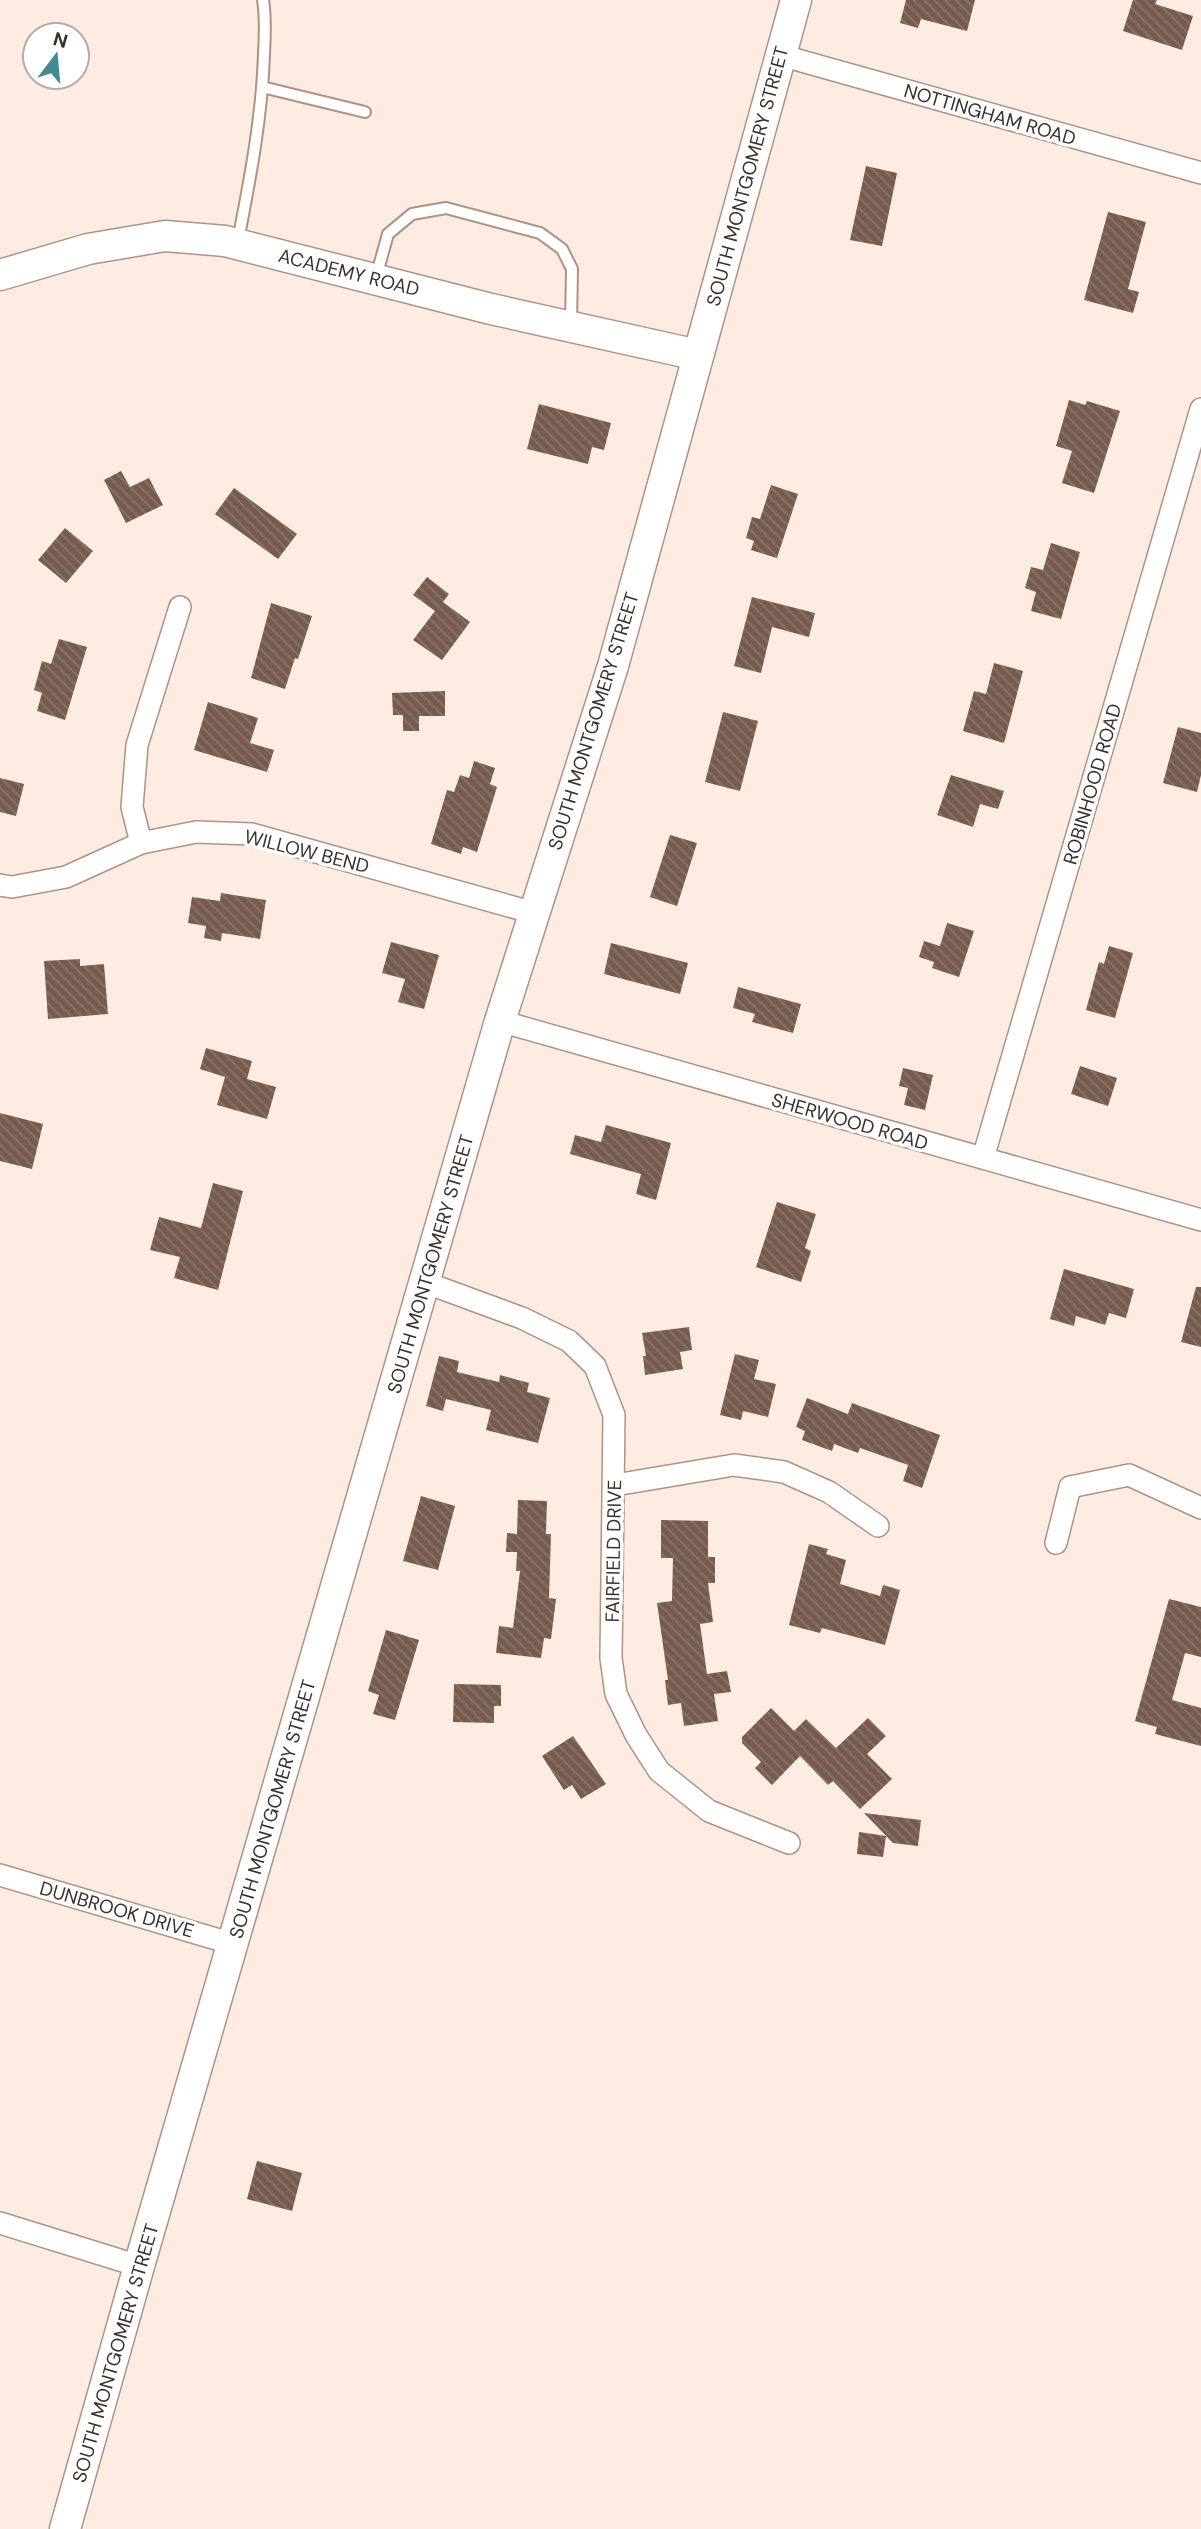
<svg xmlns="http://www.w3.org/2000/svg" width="1201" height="2529" font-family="'DM Sans',sans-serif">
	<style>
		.building { fill: url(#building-back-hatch) }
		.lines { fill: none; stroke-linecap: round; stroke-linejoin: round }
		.lane-casing { stroke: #ae9384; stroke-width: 14 }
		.street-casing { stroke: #ae9384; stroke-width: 24 }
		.secondary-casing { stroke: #ae9384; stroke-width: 33 }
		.lane { stroke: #fff; stroke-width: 10 }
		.street { stroke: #fff; stroke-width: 21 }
		.secondary { stroke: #fff; stroke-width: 30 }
		.labels { text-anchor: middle; stroke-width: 7; stroke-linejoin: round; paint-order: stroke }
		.street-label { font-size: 19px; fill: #3b302a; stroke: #fff }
	</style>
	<defs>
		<pattern id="building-back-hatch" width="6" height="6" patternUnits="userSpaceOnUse" patternTransform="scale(1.75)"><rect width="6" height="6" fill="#755c4e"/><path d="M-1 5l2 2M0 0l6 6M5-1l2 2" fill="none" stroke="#89756a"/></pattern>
	</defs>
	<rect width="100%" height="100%" fill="#feece2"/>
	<path class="building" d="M906 0H975L967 31 921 19 918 28 900 23Z
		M1133 0H1157L1155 4 1193 16 1182 50 1123 31Z
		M866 166 897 173 882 246 850 240Z
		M1108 212 1146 222 1128 289 1139 292 1133 313 1084 300Z
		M1069 400 1085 405 1087 401 1120 411 1094 493 1062 483 1072 451 1056 446Z
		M539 404 611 423 604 450 592 447 588 464 527 449Z
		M121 471 130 487 149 478 163 505 126 523 104 480Z
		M771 485 798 494 777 558 751 550 754 541 746 538 752 517 760 519Z
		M234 488 297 534 278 559 215 514Z
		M65 528 93 551 66 583 38 560Z
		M1051 543 1080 552 1061 619 1031 611 1036 592 1025 588 1031 567 1043 570Z
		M427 577 449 594 443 602 470 622 442 660 413 640 435 611 413 595Z
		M752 597 815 613 809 637 772 627 761 673 734 666Z
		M271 603 312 616 298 659 295 658 285 689 251 678Z
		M59 639 87 647 65 720 37 711 42 693 34 690 42 661 51 664Z
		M994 663 1023 671 1004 743 963 731 974 691 986 694Z
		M445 691V716H419V731H403V715H393L392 693Z
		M208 702 258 718 250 743 274 750 267 772 194 750Z
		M723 712 758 721 740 791 705 782Z
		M1178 727 1201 733V775L1197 792 1163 783Z
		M474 761 495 768 490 784 497 787 477 852 463 847 461 854 431 844 447 790 454 792 460 775 469 778Z
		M951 775 1004 791 998 809 980 804 973 827 937 815Z
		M0 778 24 784 16 816 0 812Z
		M670 835 697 843 677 906 650 897Z
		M221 893 266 900 260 939 222 933 221 941 204 938 206 926 188 923 192 897 220 901Z
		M947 923 974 931 959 977 932 968 934 962 919 957 924 941 940 946Z
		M391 942 439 955 424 1009 398 1002 405 979 382 973Z
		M611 943 688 963 680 994 604 974Z
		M1109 946 1133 953 1115 1018 1086 1010 1099 962 1104 964Z
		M80 959V966L104 964 108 1014 48 1019 44 961Z
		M738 987 801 1004 793 1033 752 1022 755 1014 733 1008Z
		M206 1048 252 1061 247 1079 276 1087 267 1119 217 1105 225 1077 200 1069Z
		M1080 1066 1117 1078 1108 1106 1071 1094Z
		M903 1068 933 1075 925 1110 904 1105 908 1088 899 1086Z
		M0 1113 43 1124 32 1169 0 1161Z
		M606 1125 671 1143 656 1200 636 1194 641 1174 570 1154 575 1135 601 1142Z
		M213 1183 243 1191 218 1290 174 1278 180 1257 150 1250 159 1217 201 1228Z
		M777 1202 816 1214 805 1248 811 1251 801 1282 756 1267Z
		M1064 1269 1134 1289 1126 1318 1109 1313 1105 1325 1076 1316 1074 1326 1050 1319Z
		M1196 1287H1201V1347L1181 1342Z
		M689 1327 692 1350 680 1352 683 1369 645 1375 643 1356H646L642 1333Z
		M735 1354 759 1360 754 1379 776 1384 768 1417 743 1411 741 1420 720 1415Z
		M439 1356 459 1361 457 1372 499 1382 500 1375 529 1383 527 1392 550 1398 538 1443 486 1430 491 1410 446 1399 443 1411 426 1406Z
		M807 1398 848 1414 852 1403 940 1435 922 1488 903 1481 908 1465 860 1448 858 1453 834 1444 832 1451 802 1440 805 1431 796 1427Z
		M421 1496 455 1506 438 1570 403 1561Z
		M518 1500 547 1501 546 1534H551L549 1598 556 1599 551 1639 544 1638 541 1658 496 1653 499 1626 513 1628 520 1571H516L517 1552H506L507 1533 517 1534Z
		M661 1520 708 1521V1557H715V1583H708L713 1622 700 1624 707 1674 727 1671 731 1692 714 1694 718 1721 684 1726 681 1703 668 1705 665 1680H668L657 1603 672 1601 673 1558H661Z
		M809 1544 828 1549 826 1554 846 1560 840 1584 880 1596 883 1585 900 1590 885 1645 822 1628 820 1633 789 1625Z
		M1169 1599 1201 1607V1657L1185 1653 1172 1700 1201 1708V1746L1155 1734 1157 1727 1135 1721Z
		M386 1630 419 1640 395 1720 373 1714 379 1695 368 1691Z
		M454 1684 501 1685V1706H494V1723L453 1722Z
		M771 1708 794 1731 806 1719 836 1748 868 1718 886 1736 867 1754 892 1779 860 1809 833 1781 828 1785 800 1756 772 1785 755 1768 761 1762 742 1743V1737Z
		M573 1736 606 1784 581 1799 572 1785 564 1790 542 1756Z
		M864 1813 921 1820 918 1846 893 1843Z
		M859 1832 886 1836 883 1857 857 1854Z
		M257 2161 302 2173 292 2211 247 2199Z"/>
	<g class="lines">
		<defs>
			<path id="lane" d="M262 87 365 112
				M238 241C250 179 262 117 264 54 265 36 266 18 263 0
				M376 277 388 234 412 214 446 208 540 233 562 249 572 269 571 324"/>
			<path id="street" d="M780 55 1201 173
				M141 843 132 807 137 745 180 607
				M0 885 12 887 66 877 141 843 196 832 252 834 534 913
				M500 1021 1201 1220
				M983 1158 1201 409
				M424 1282 522 1318 569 1341 595 1366 614 1415 611 1658 616 1694 636 1735 659 1771 709 1811 789 1843
				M615 1485 734 1465 784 1472 829 1492 878 1526
				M1056 1543 1070 1487 1129 1475 1201 1508
				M0 1875 233 1944
				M0 2223 139 2266"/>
			<path id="secondary" d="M0 275 88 249 165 236 225 241 491 309 698 355
				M65 2529 139 2266 500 1021 613 666 796 0"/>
		</defs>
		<use href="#lane" class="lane-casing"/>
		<use href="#street" class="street-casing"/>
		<use href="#secondary" class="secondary-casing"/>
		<use href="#lane" class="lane"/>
		<use href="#street" class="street"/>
		<use href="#secondary" class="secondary"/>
	</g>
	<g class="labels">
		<g class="street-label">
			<text transform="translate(990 114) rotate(16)" y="7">NOTTINGHAM ROAD</text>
			<text transform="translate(747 176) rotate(-75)" y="7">SOUTH MONTGOMERY STREET</text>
			<text transform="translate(349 272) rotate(14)" y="7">ACADEMY ROAD</text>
			<text transform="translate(593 721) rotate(-73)" y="7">SOUTH MONTGOMERY STREET</text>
			<text transform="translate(1092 784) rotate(-74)" y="7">ROBINHOOD ROAD</text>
			<text transform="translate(307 851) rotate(14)" y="7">WILLOW BEND</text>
			<text transform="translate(850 1121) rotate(16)" y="7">SHERWOOD ROAD</text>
			<text transform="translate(430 1264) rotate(-74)" y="7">SOUTH MONTGOMERY STREET</text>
			<text transform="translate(613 1551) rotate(-89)" y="7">FAIRFIELD DRIVE</text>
			<text transform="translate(272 1809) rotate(-74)" y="7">SOUTH MONTGOMERY STREET</text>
			<text transform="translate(117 1909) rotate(16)" y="7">DUNBROOK DRIVE</text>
			<text transform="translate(115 2353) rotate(-74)" y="7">SOUTH MONTGOMERY STREET</text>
		</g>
	</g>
	<g transform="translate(56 56) rotate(16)"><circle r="33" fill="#ffffff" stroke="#b1acaa" stroke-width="2"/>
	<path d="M0-5L12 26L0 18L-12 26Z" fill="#428a8f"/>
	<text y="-10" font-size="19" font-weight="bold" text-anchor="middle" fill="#3b302a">N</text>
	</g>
</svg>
